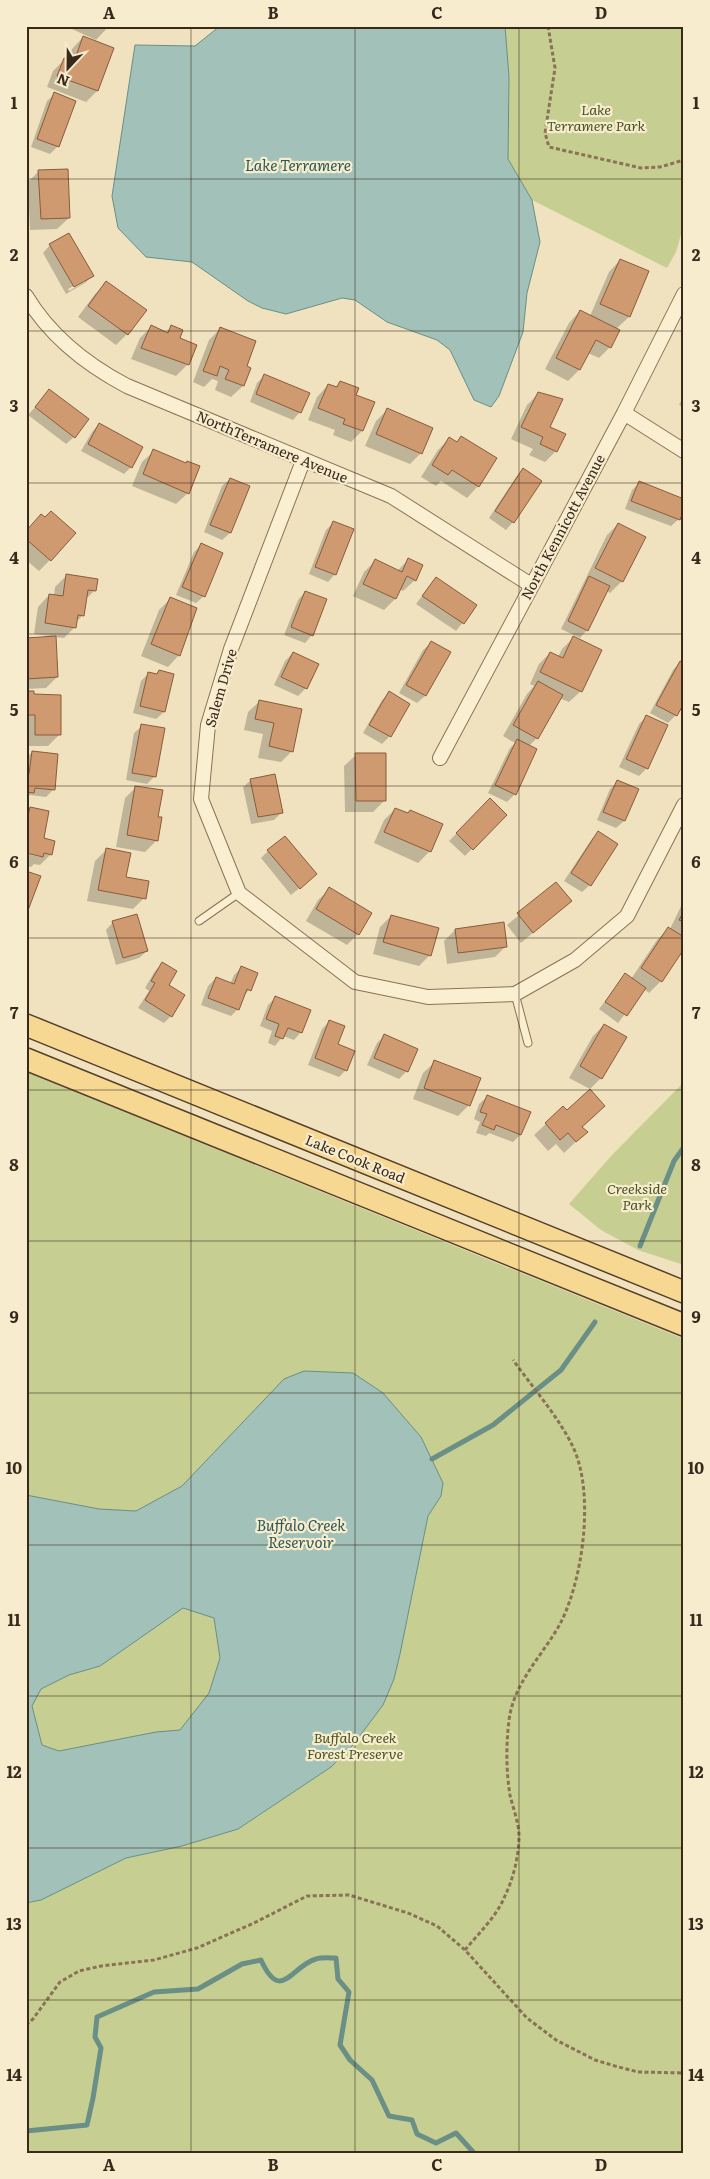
<svg xmlns="http://www.w3.org/2000/svg" width="710" height="2179" font-family="Literata,serif">
	<style>
		.green { fill: #c7ce91 }
		.water { fill: #a2c1b8; stroke: #698f86; fill-rule: evenodd }
		.shadow { fill: #0003; fill-rule: evenodd }
		.lines { fill: none; stroke-linecap: round; stroke-linejoin: round }
		.stream { stroke: #698f86; stroke-width: 5 }
		.building { fill: #d09a71; stroke: #8a5b3a }
		.lane-casing { stroke: #897256; stroke-width: 9 }
		.street-casing { stroke: #897256; stroke-width: 16 }
		.primary-casing { stroke: #563f2b; stroke-width: 24 }
		.path { stroke: #897256; stroke-width: 3; stroke-dasharray: 4 2.5; stroke-linecap: butt }
		.lane { stroke: #fbefd1; stroke-width: 7 }
		.street { stroke: #fbefd1; stroke-width: 14 }
		.primary { stroke: #f6d893; stroke-width: 21 }
		.grid { fill: none; stroke: #38291b; stroke-width: 1; stroke-opacity: 0.55 }
		.labels { text-anchor: middle; stroke-width: 4.5; stroke-linejoin: round; paint-order: stroke }
		.park-label { font-size: 14px; font-style: italic; fill: #475521; stroke: #f7ecce }
		.street-label { font-size: 14px; fill: #38291b; stroke: #f7ecce }
		.water-label { font-size: 15px; font-style: italic; fill: #2a5856; stroke: #f7ecce }
		.neatline { fill: none; stroke: #38291b; stroke-width: 2 }
		.grid-label { font-size: 16px; text-anchor: middle; font-weight: bold; fill: #38291b }
	</style>
	<rect width="100%" height="100%" fill="#f0e2be"/>
	<path class="green" d="M505 26H684V224L676 252 667 268 532 200 508 159 509 77Z
		M26 1072 684 1339V2153H26Z
		M684 1082V1265L638 1250 601 1230 569 1204 612 1155Z"/>
	<path class="water" d="M220 26H505L509 77 508 159 532 200 540 242 527 293 523 332 499 396 491 407 474 400 450 350 437 340 387 322 355 300 342 298 286 314 262 308 248 301 192 262 146 257 118 228 112 196 135 45 195 46Z
		M304 1371 353 1373 383 1393 421 1437 443 1483 441 1496 428 1516 400 1654 394 1679 383 1705 353 1745 331 1767 238 1829 182 1846 126 1858 41 1900 26 1903V1495L99 1509 136 1511 182 1486 284 1379ZM183 1608 214 1618 220 1658 209 1693 180 1730 156 1732 59 1751 42 1745 32 1706 41 1689 69 1675 100 1666Z"/>
	<path class="shadow" d="M73 26H109L96 40 72 29Z
		M83 37 97 91 86 102 47 87 53 71 64 60 68 61 72 49Z
		M55 94 58 146 50 154 31 147 47 101Z
		M39 171 69 218 57 229 30 230 28 182Z
		M50 245 92 276 85 283 66 294 43 253ZM85 279V282L69 291 68 289Z
		M620 260 648 272 629 317 616 329 610 347 599 358 588 353 579 370 568 381 545 369 569 323 580 311 590 316 609 272Z
		M106 283 127 334 116 345 78 317 95 294Z
		M172 326 188 364 176 376 131 359 140 338 151 327 165 333Z
		M220 329 245 367 249 369 243 386 231 397 215 390 218 381 212 379 204 387 193 382 209 340Z
		M265 375 300 412 293 420 250 402 257 383Z
		M340 382 355 396 362 431 351 442 333 435 335 430 308 420 317 397 328 385 335 388Z
		M49 391 74 437 66 444 28 415Z
		M539 393 556 451 545 462 529 455 533 449 511 439 527 405Z
		M684 395V407L679 405Z
		M387 410 421 453 410 464 365 446 376 421Z
		M99 424 131 467 124 474 81 451 92 432Z
		M461 438 478 486 467 498 441 481 436 486 421 477 438 450 449 439 456 443Z
		M154 451 188 493 176 504 132 486 142 462Z
		M523 470 513 522 506 530 489 518 516 477Z
		M230 479 249 487 230 533 222 540 204 532 222 486Z
		M639 483 679 519 671 526 625 509 632 490Z
		M334 522 335 574 328 582 309 574 326 530Z
		M618 524 622 581 610 593 606 590 587 630 580 638 561 629 607 535Z
		M26 532 50 560 39 571 26 560Z
		M201 545 204 596 196 603 176 595 194 552Z
		M408 560 415 580 403 591 399 589 395 599 384 610 353 596 364 572 375 561 397 571Z
		M67 575 95 590 85 600 83 615 76 622 75 627 64 638 55 637 57 677 46 688 26 689V639L51 636 34 634 38 607 49 595 54 596 55 587Z
		M436 578 476 606 456 631 416 604Z
		M305 592 312 635 305 643 284 635 298 600Z
		M171 598 179 655 168 667 141 656 159 610Z
		M573 638 581 691 569 702 559 698 537 738 529 746 515 794 507 802 488 793 510 748 515 743 503 736 527 694 534 686 530 684 539 664 550 653 558 657 562 649Z
		M431 643 449 653 425 696 417 703 399 693 423 650Z
		M293 653 306 688 298 696 274 685 285 661Z
		M680 662 676 715 668 723 650 713 673 670Z
		M159 671 164 712 156 719 133 713 141 681 149 673 155 675Z
		M26 692 59 735 48 746H26Z
		M389 693 409 704 390 736 382 744 363 733 382 700Z
		M260 701 301 710 292 751 281 762 258 758 263 734 244 730 248 712Z
		M646 717 647 768 639 776 619 767 639 724Z
		M142 726 154 777 147 784 126 780 134 733Z
		M32 752 54 789 46 797 30 795 26 799V758Z
		M356 755 384 801 373 812H345L344 766Z
		M251 780 282 812 274 820 251 824 243 787Z
		M618 782 637 790 624 821 616 828 597 820 610 789Z
		M136 787 157 818V840L145 852 116 847 125 798Z
		M490 800 505 815 465 856 449 841Z
		M30 809 42 839 51 854 40 865 34 864 31 867 26 866V854L41 857 43 855 26 852V813Z
		M395 809 430 851 418 863 374 843 384 820Z
		M598 832 590 885 582 892 564 881 591 840Z
		M106 850 125 878 144 898 133 909 87 901 95 861Z
		M268 851 308 881 291 895 261 858Z
		M556 884 570 901 521 943 507 925Z
		M330 889 358 934 347 945 306 921 318 900Z
		M684 900V946L661 981 649 993 644 989 618 1023 599 1009 625 975 631 979 657 940 669 928 670 929Z
		M391 916 430 955 419 966 373 954 380 927Z
		M113 922 147 951 139 958 116 965 106 930Z
		M455 930 506 946 495 957 447 964 444 941Z
		M162 964 171 1016 164 1023 138 1008 149 991 145 988 155 971Z
		M241 968 256 973 249 990 243 997 238 1009 231 1016 201 1005 208 986 216 978 230 984 234 975Z
		M276 997 301 1032 294 1040 283 1036 275 1046 268 1043 272 1031 260 1026 268 1005Z
		M330 1021 346 1070 339 1077 308 1065 322 1029Z
		M604 1025 601 1078 590 1089 569 1078 593 1036Z
		M384 1036 407 1071 399 1079 367 1065 377 1043Z
		M435 1062 469 1105 458 1116 413 1099 423 1073Z
		M487 1097 520 1135 513 1142 489 1133 486 1136 476 1133 480 1122 474 1119 479 1104Z
		M563 1108 586 1132 564 1153 556 1144 548 1151 534 1135Z"/>
	<g class="lines">
		<path class="stream" d="M640 1246 674 1161 684 1147
			M432 1459 493 1425 561 1370 595 1322
			M26 2131 87 2125 93 2098 101 2048 95 2037 97 2017 154 1992 198 1989 242 1964 261 1960C281 2004 291 1966 316 1959 322 1957 330 1958 336 1958L338 1979 349 1992 340 2045 350 2060 372 2080 389 2116 412 2120 417 2134 436 2143 456 2133 474 2153"/>
	</g>
	<path class="building" d="M83 36 114 48 98 91 57 76 64 58 74 62Z
		M54 92 76 101 59 147 37 139Z
		M68 169 70 218 41 219 38 170Z
		M69 233 94 276 74 287 49 244Z
		M620 259 649 271 630 317 600 304Z
		M106 281 147 310 128 335 88 306Z
		M580 310 620 330 611 348 596 340 580 370 556 358Z
		M151 325 168 333 171 325 183 330 180 338 197 345 189 365 141 348Z
		M220 327 256 341 247 366 251 368 244 386 225 379 229 370 220 366 217 376 203 371Z
		M264 374 310 393 301 413 256 394Z
		M340 381 359 388 356 395 375 402 363 431 343 424 345 419 318 408 328 384 337 387Z
		M49 389 89 419 75 438 35 407Z
		M538 392 563 399 550 427 566 434 557 452 540 444 543 437 521 427Z
		M387 408 433 428 422 454 376 434Z
		M99 423 143 447 132 468 88 444Z
		M461 436 497 458 479 487 452 470 448 475 432 465 449 437 457 442Z
		M153 449 186 463 187 461 200 466 189 494 143 474Z
		M523 468 542 481 514 523 495 511Z
		M230 478 250 486 231 533 210 525Z
		M639 481 684 499V509L680 520 631 501Z
		M51 511 76 533 51 561 26 539V531L41 514 45 517Z
		M333 521 354 529 336 575 315 567Z
		M618 523 646 537 623 582 595 568Z
		M201 543 223 553 205 597 182 587Z
		M408 558 423 565 416 581 407 576 396 599 363 584 375 559 402 572Z
		M66 574 98 579 96 591 88 590 84 616 78 615 76 628 45 623 49 594 63 596Z
		M589 576 610 586 588 631 568 621Z
		M436 577 477 605 464 624 422 596Z
		M305 591 327 599 313 636 291 627Z
		M170 597 197 608 180 656 151 644Z
		M56 636 58 677 26 679V638Z
		M573 636 602 650 582 692 540 672 550 652 563 658Z
		M431 641 451 652 426 696 406 685Z
		M293 652 319 664 307 689 281 677Z
		M680 661 684 663V703L677 716 656 705Z
		M159 670 174 674 165 712 140 706 148 672 157 674Z
		M538 681 563 695 538 739 513 725Z
		M26 691H34V694L61 695V735H35V715H26Z
		M389 691 410 704 391 737 369 725Z
		M259 700 302 709 293 752 269 746 274 723 255 719Z
		M646 715 668 725 648 769 626 759Z
		M141 724 165 728 156 777 132 773Z
		M517 739 537 749 516 795 495 785Z
		M32 751 58 754 55 790 35 788 34 793 26 792V774H29Z
		M355 753H386V801H356Z
		M275 774 283 813 258 817 250 779Z
		M617 780 639 789 625 821 603 812Z
		M135 786 163 790 158 817H162L158 841 127 835Z
		M490 798 507 815 473 850 456 833Z
		M30 807 49 811 44 838 55 841 52 855 44 853 43 857 26 853V824Z
		M395 808 408 813 410 810 443 824 431 852 384 832Z
		M598 831 618 844 591 886 571 873Z
		M285 836 317 874 300 889 267 850Z
		M106 848 131 853 126 877 149 881 146 899 98 890Z
		M26 871 41 876 27 913H26Z
		M556 882 572 901 533 933 517 913Z
		M329 887 372 913 359 935 316 909Z
		M684 911V922L679 920Z
		M137 914 148 951 123 958 112 921Z
		M391 915 439 928 431 956 383 942Z
		M504 922 507 947 458 953 455 929Z
		M668 927 684 937V949L662 982 641 968Z
		M162 962 177 971 169 985 185 995 172 1017 145 1000 155 983 151 981Z
		M241 966 258 973 251 991 247 989 239 1010 208 998 216 977 234 984Z
		M625 973 646 988 627 1016 605 1002Z
		M275 996 311 1010 302 1033 288 1028 283 1039 275 1036 279 1024 266 1019Z
		M329 1020 345 1026 338 1044 355 1051 347 1071 315 1058Z
		M604 1024 627 1037 602 1079 580 1066Z
		M384 1034 418 1049 408 1072 374 1058Z
		M434 1060 481 1078 470 1106 424 1088Z
		M590 1089 605 1106 582 1127 588 1132 576 1142 568 1133 560 1140 545 1123 563 1106 567 1110Z
		M487 1095 531 1112 521 1135 496 1125 494 1130 482 1125 487 1114 480 1112Z"/>
	<g class="lines">
		<defs>
			<path id="lane" d="M199 921 239 893
				M515 994 528 1043"/>
			<path id="street" d="M26 296C50 336 87 365 127 386L391 496 531 585
				M624 413 684 451
				M303 461 231 649 208 725 201 799 239 893 355 982 428 997 515 994 575 960 627 916 684 805
				M440 758 624 413 684 294"/>
			<path id="primary" d="M26 1025 684 1292
				M26 1059 684 1325"/>
		</defs>
		<use href="#lane" class="lane-casing"/>
		<use href="#street" class="street-casing"/>
		<use href="#primary" class="primary-casing"/>
		<path class="path" d="M548 26 555 68 545 133 549 147 641 168 660 167 684 160
			M465 1950C478 1934 496 1917 504 1898 513 1880 519 1856 519 1836 519 1823 513 1808 510 1795 506 1771 506 1745 509 1720 514 1682 543 1655 560 1624 583 1580 595 1493 573 1447 560 1419 531 1385 513 1360
			M26 2025 33 2019 60 1982 79 1971 101 1966 154 1960 197 1948 254 1923 307 1896 349 1895 408 1913 437 1926 465 1950 527 2018 556 2040 595 2060 615 2066 638 2072 684 2073"/>
		<use href="#lane" class="lane"/>
		<use href="#street" class="street"/>
		<use href="#primary" class="primary"/>
	</g>
	<path class="grid" d="M191 26V2153M355 26V2153M519 26V2153M26 179H684M26 331H684M26 483H684M26 634H684M26 786H684M26 938H684M26 1090H684M26 1241H684M26 1393H684M26 1545H684M26 1696H684M26 1848H684M26 2000H684"/>
	<g class="labels">
		<g class="park-label">
			<text x="596" y="115">Lake<tspan x="596" dy="16">Terramere Park</tspan></text>
			<text x="637" y="1194">Creekside<tspan x="637" dy="16">Park</tspan></text>
			<text x="355" y="1743">Buffalo Creek<tspan x="355" dy="16">Forest Preserve</tspan></text>
		</g>
		<g class="street-label">
			<text transform="translate(272 447) rotate(23)" y="5">NorthTerramere Avenue</text>
			<text transform="translate(563 527) rotate(-62)" y="5">North Kennicott Avenue</text>
			<text transform="translate(221 688) rotate(-74)" y="5">Salem Drive</text>
			<text transform="translate(355 1159) rotate(22)" y="5">Lake Cook Road</text>
		</g>
		<g class="water-label">
			<text x="298" y="171">Lake Terramere</text>
			<text x="301" y="1531">Buffalo Creek<tspan x="301" dy="17">Reservoir</tspan></text>
		</g>
	</g>
	<rect width="710" height="2179" fill="none" stroke="#f7ecce" stroke-width="55"/>
	<g transform="translate(68 68) rotate(202)" stroke="#f7ecce" stroke-width="4" paint-order="stroke">
	<path d="M0-4L9 19L0 12L-9 19Z" fill="#38291b"/>
	<text y="-8" font-size="14" font-weight="bold" text-anchor="middle" fill="#38291b">N</text>
	</g>
	<rect x="28" y="28" width="654" height="2124" class="neatline"/>
	<g class="grid-label">
		<text x="109" y="19">A</text>
		<text x="273" y="19">B</text>
		<text x="437" y="19">C</text>
		<text x="601" y="19">D</text>
		<text x="14" y="109">1</text>
		<text x="696" y="109">1</text>
		<text x="14" y="261">2</text>
		<text x="696" y="261">2</text>
		<text x="14" y="412">3</text>
		<text x="696" y="412">3</text>
		<text x="14" y="564">4</text>
		<text x="696" y="564">4</text>
		<text x="14" y="716">5</text>
		<text x="696" y="716">5</text>
		<text x="14" y="868">6</text>
		<text x="696" y="868">6</text>
		<text x="14" y="1019">7</text>
		<text x="696" y="1019">7</text>
		<text x="14" y="1171">8</text>
		<text x="696" y="1171">8</text>
		<text x="14" y="1323">9</text>
		<text x="696" y="1323">9</text>
		<text x="14" y="1474">10</text>
		<text x="696" y="1474">10</text>
		<text x="14" y="1626">11</text>
		<text x="696" y="1626">11</text>
		<text x="14" y="1778">12</text>
		<text x="696" y="1778">12</text>
		<text x="14" y="1930">13</text>
		<text x="696" y="1930">13</text>
		<text x="14" y="2081">14</text>
		<text x="696" y="2081">14</text>
		<text x="109" y="2171">A</text>
		<text x="273" y="2171">B</text>
		<text x="437" y="2171">C</text>
		<text x="601" y="2171">D</text>
	</g>
</svg>
